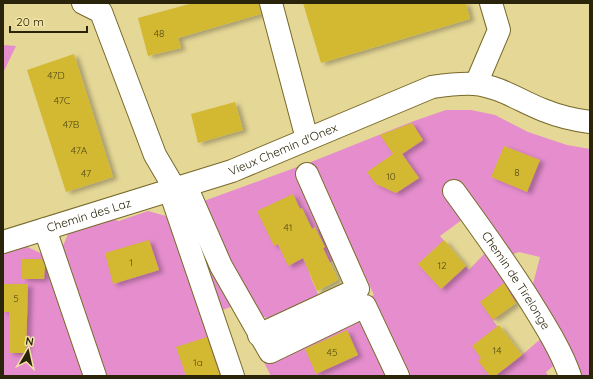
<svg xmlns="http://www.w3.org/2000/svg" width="593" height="379" font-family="Quicksand,sans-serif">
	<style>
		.green { fill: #e58dcd }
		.building { fill: #d3b933; filter: url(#shadow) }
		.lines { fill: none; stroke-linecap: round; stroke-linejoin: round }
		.minor-casing { stroke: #776a2a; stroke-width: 24 }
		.minor { stroke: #fff; stroke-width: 22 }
		.labels { text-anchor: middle; stroke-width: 3.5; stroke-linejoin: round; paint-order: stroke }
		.number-label { font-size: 10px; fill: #544a14 }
		.street-label { font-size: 12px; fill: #2a250a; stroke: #f2e4a3 }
	</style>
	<defs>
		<filter id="shadow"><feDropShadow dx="4.5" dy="2.5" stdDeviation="2" flood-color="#0004"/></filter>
	</defs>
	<rect width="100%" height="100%" fill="#e5d796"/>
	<path class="green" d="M3 45 16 46 3 73Z
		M446 110H471L495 115 528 132 567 145 590 149V376H580L535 293 533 284 540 257 519 252 508 256 463 219 440 236 469 270 485 253 519 300 493 321 522 355 544 336 557 363 546 372 548 376H271L257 349 374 295 356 257 337 259 309 273 319 297 271 320 254 312 201 202 311 162 414 121Z
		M148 211 173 218 227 376H3V248L19 243 49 257 60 253 70 229 106 218 119 221Z
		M190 212 236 305 217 312Z"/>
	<path class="building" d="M193 3H259L261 14 178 38 181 48 148 56 138 18Z
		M303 3H466L470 19 321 63Z
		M74 54 113 177 66 192 27 70Z
		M235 102 243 130 198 143 191 114Z
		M412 123 423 140 402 154 419 178 396 193 376 184 367 172 393 154 380 135Z
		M504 146 540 160 527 192 491 177Z
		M293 194 300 209 302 208 312 229 315 227 325 247 323 248 338 280 317 291 303 258 288 266 278 244 274 246 257 211Z
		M149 240 159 270 113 284 105 253Z
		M444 240 466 266 441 289 418 264Z
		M22 259H42L45 266 44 279H22Z
		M504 283 516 303 493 320 480 302Z
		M3 284H28L26 353H9V312H3Z
		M499 325 522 355 495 376H490L478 361 481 358 472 346Z
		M347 330 358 355 316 374 305 349Z
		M207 337 220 376H186L176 347Z"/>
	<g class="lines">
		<defs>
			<g id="minor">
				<path d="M83 3 101 12 155 155 175 189"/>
				<path d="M271 3 307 139"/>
				<path d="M476 84 499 30 491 3"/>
				<path d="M186 186 221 266 270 352 365 306 398 376"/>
				<path d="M170 191 233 376"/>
				<path id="s1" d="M454 191C481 228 508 265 532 304 546 327 561 350 570 376"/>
				<path d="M45 229 95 376"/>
				<path id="s2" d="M3 242 232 171 432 87C446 85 460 83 474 84 499 86 520 101 543 110 558 116 574 120 590 122"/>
				<path d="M259 335 358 289 307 174"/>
			</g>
		</defs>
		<use href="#minor" class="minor-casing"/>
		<use href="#minor" class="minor"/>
	</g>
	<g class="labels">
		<g class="number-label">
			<text x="159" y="37">48</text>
			<text x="56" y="79">47D</text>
			<text x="62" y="104">47C</text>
			<text x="71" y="128">47B</text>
			<text x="79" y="154">47A</text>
			<text x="517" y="176">8</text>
			<text x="86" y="177">47</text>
			<text x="391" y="180">10</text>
			<text x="288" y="231">41</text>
			<text x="131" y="266">1</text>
			<text x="442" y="269">12</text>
			<text x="16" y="302">5</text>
			<text x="497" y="354">14</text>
			<text x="332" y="356">45</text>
			<text x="198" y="366">1a</text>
		</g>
		<g class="street-label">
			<text dy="4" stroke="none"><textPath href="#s2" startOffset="295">Vieux Chemin d'Onex</textPath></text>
			<text dy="4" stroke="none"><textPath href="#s2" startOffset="90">Chemin des Laz</textPath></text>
			<text dy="4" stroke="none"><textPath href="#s1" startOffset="109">Chemin de Tirelonge</textPath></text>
		</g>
	</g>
	<rect width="593" height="379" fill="none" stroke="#2a250a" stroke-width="8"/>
	<g transform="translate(28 351) rotate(9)" stroke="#f2e4a3" stroke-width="3" paint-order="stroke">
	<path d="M0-3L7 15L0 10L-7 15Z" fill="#2a250a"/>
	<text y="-6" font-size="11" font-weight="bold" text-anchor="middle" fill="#2a250a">N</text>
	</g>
	<path d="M10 26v6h77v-6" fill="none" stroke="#2a250a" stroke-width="2"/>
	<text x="16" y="26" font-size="12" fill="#2a250a" stroke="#f2e4a3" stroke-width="3" paint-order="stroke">20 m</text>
</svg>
